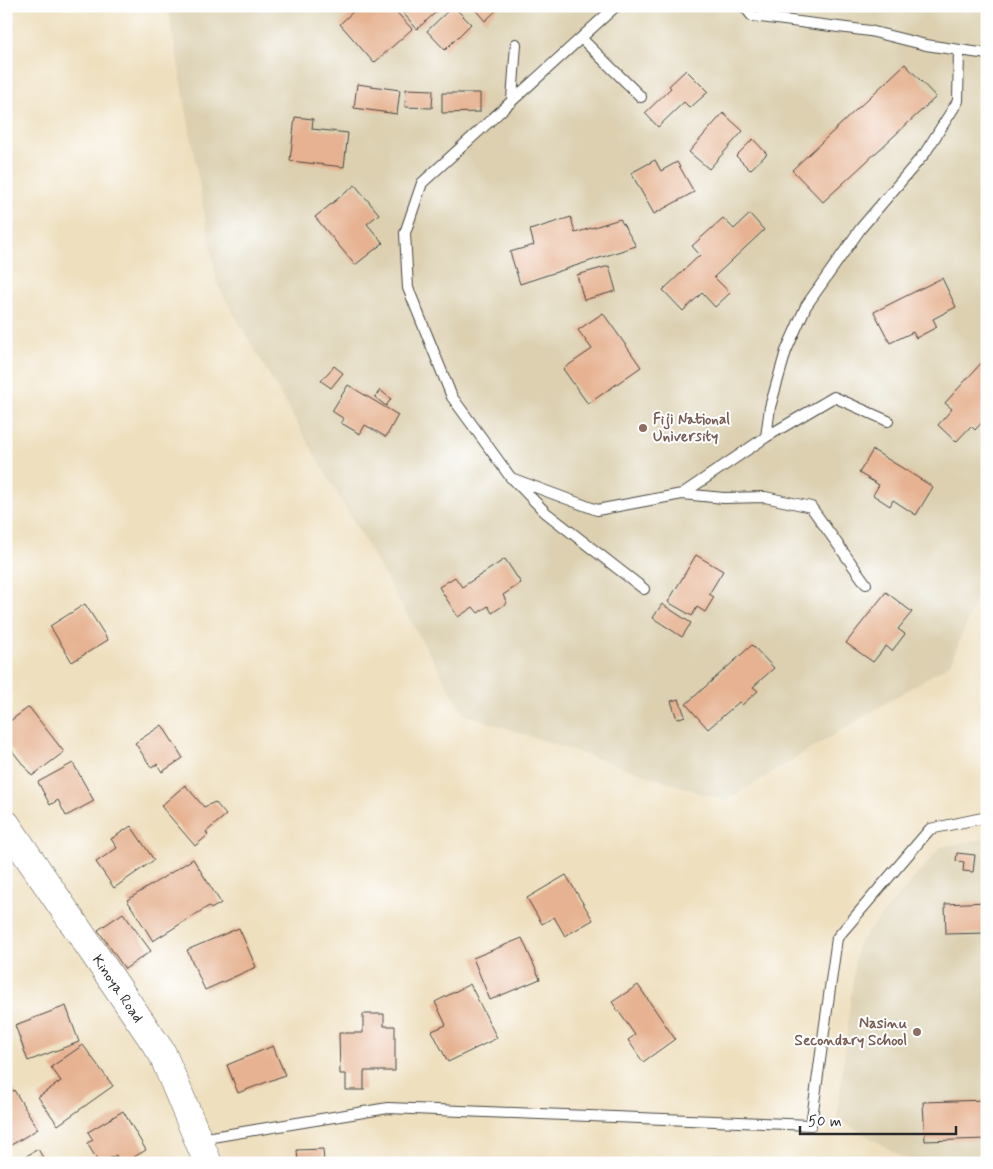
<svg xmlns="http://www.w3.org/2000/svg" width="993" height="1169" font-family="Mynerve,sans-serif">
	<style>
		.built { fill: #dcd0b1 }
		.building { fill: #e6b291 }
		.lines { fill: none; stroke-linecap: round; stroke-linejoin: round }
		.lane-casing { stroke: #484641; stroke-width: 12 }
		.secondary-casing { stroke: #484641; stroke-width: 29 }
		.lane { stroke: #fff; stroke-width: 10 }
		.secondary { stroke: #fff; stroke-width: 28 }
		.education-dot { fill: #8d6e63; stroke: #fff; stroke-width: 2 }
		.labels { text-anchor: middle; stroke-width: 4; stroke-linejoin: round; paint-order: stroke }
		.education-label { font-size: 15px; font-weight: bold; fill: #785e54; stroke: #fff; text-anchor: start }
		.street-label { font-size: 15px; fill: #2b2b2b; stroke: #fff }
	</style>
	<rect width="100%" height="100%" fill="#fff"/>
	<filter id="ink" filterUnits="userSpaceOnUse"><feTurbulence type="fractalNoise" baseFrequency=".02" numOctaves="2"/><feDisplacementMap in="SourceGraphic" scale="10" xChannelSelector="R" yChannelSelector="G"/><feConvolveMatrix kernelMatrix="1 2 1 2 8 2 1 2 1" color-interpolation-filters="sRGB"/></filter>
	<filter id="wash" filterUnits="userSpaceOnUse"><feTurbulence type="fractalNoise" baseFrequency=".0096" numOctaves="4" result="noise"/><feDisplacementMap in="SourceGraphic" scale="20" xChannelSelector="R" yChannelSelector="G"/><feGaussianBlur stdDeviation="1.12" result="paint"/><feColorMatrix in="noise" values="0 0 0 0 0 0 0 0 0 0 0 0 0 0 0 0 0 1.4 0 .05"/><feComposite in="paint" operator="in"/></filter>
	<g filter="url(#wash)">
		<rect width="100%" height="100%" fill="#eedfbe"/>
		<path class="built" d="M168 6H987V572L950 664 725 801 464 714 217 284Z
			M987 838V1163L909 1161 837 1118 857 945 941 847Z"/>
		<g id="blocks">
			<path class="building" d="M359 6H391L412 29 374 63 340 24Z
				M413 6H443L417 29 404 14Z
				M453 6 471 24 445 50 427 31Z
				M472 6H501L485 21Z
				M905 64 936 97 823 202 792 170Z
				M686 70 708 92 690 108 684 102 658 127 645 113 671 88 669 86Z
				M357 84 400 90 397 114 354 108Z
				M406 89 433 90 432 108 405 107Z
				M442 93H480V112L442 113Z
				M723 113 743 131 709 169 689 152Z
				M295 117 313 119 312 129 348 133 344 167 290 161Z
				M753 139 767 154 750 170 736 156Z
				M655 160 661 171 677 162 694 192 654 214 631 173Z
				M355 185 379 214 367 224 383 243 355 265 315 217Z
				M750 214 764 230 714 277 730 293 715 307 702 293 683 311 663 290 700 255 692 246 723 218 734 229Z
				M571 217 575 233 620 219 636 246 520 284 510 252 534 245 530 230Z
				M609 266 616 291 584 300 577 275Z
				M942 278 956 307 933 319 937 327 916 338 913 332 890 343 874 312Z
				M603 313 641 367 588 404 563 369 592 349 578 330Z
				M984 360 987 363V417L975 430 971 426 956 442 938 425 952 409 945 403Z
				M334 366 343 373 331 388 321 381Z
				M348 385 398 415 386 437 365 425 360 434 341 423 344 419 332 411Z
				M380 390 391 399 386 406 375 397Z
				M873 450 933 487 916 515 893 500 890 506 873 495 879 485 859 473Z
				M696 555 723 571 709 594 714 597 705 612 697 607 692 616 668 602Z
				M505 559 521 583 503 595 507 603 492 613 488 606 478 613 473 607 458 617 439 587 455 577 462 587Z
				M886 592 912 612 898 629 905 634 892 651 886 646 873 662 846 643Z
				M85 604 108 640 72 662 50 626Z
				M662 604 691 623 682 637 653 618Z
				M752 645 774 668 753 687 758 691 742 705 739 702 708 729 686 704Z
				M679 699 685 716 677 719 671 701Z
				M29 707 64 752 32 776 6 743V724Z
				M162 725 183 758 162 772 157 764 151 767 135 743Z
				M73 763 94 801 66 816 58 800 50 805 38 782Z
				M185 785 204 807 215 802 226 815 206 832 208 835 195 846 161 806Z
				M131 826 154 860 114 888 96 862 117 848 111 839Z
				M957 853 975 855 973 872 963 871 964 862 956 861Z
				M193 859 221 903 211 909 209 906 153 941 127 900Z
				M566 875 593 920 565 936 554 917 542 924 527 898Z
				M987 902V933L946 934 945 904Z
				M123 913 151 951 125 969 98 930Z
				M239 928 256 967 205 990 187 950Z
				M522 938 540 979 490 1000 473 958Z
				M470 984 497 1038 448 1062 432 1031 446 1025 435 1002Z
				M638 985 675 1039 643 1062 628 1040 635 1035 612 1002Z
				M66 1006 79 1042 28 1061 15 1025Z
				M363 1014H384V1026H395V1071H364V1090H346V1074H340L339 1033H363Z
				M83 1045 113 1086 58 1125 38 1097 61 1081 51 1067Z
				M273 1046 285 1075 238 1093 227 1065Z
				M14 1090 38 1129 6 1148V1095Z
				M987 1100V1139L925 1141 923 1102Z
				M123 1111 146 1150 124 1163H120L116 1155 103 1163H99L87 1143 93 1140 88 1132Z
				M38 1149 46 1163H15Z
				M323 1149 324 1163H298L297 1150Z"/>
		</g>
	</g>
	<g filter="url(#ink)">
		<use href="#blocks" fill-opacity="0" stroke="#484641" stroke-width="1"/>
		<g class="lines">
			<defs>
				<path id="lane" d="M616 6 422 183 405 233 408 288 452 397 511 478 597 510 682 494 766 437 834 397 888 421
					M744 6 752 16 870 31 926 45 987 54
					M582 39 641 97
					M512 100 516 44
					M766 437 770 407 786 351 806 306 861 228 925 153 958 101 959 50
					M514 480 545 512 644 589
					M682 494 724 498 765 497 811 507 866 584
					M200 1139 388 1108 811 1125 837 938 930 829 987 817"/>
				<g id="secondary">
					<path id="s1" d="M6 824 162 1053 208 1163"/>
				</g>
			</defs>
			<use href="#lane" class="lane-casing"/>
			<use href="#secondary" class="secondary-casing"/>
			<use href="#lane" class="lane"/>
			<use href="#secondary" class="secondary"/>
		</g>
	</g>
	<g class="education-dot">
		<circle cx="643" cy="428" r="5"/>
		<circle cx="917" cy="1032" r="5"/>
	</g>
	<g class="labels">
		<g class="education-label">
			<text x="653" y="424">Fiji National<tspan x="653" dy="17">University</tspan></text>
			<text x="907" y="1028" text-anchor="end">Nasinu<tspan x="907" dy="17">Secondary School</tspan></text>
		</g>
		<g class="street-label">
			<text dy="5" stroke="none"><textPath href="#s1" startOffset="199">Kinoya Road</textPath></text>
		</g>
	</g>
	<rect width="993" height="1169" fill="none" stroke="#fff" stroke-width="25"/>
	<path d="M800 1126v8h156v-8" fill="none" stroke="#2b2b2b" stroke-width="2.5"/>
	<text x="808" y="1126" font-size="15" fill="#2b2b2b" stroke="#ffffff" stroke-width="4" paint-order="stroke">50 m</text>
</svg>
